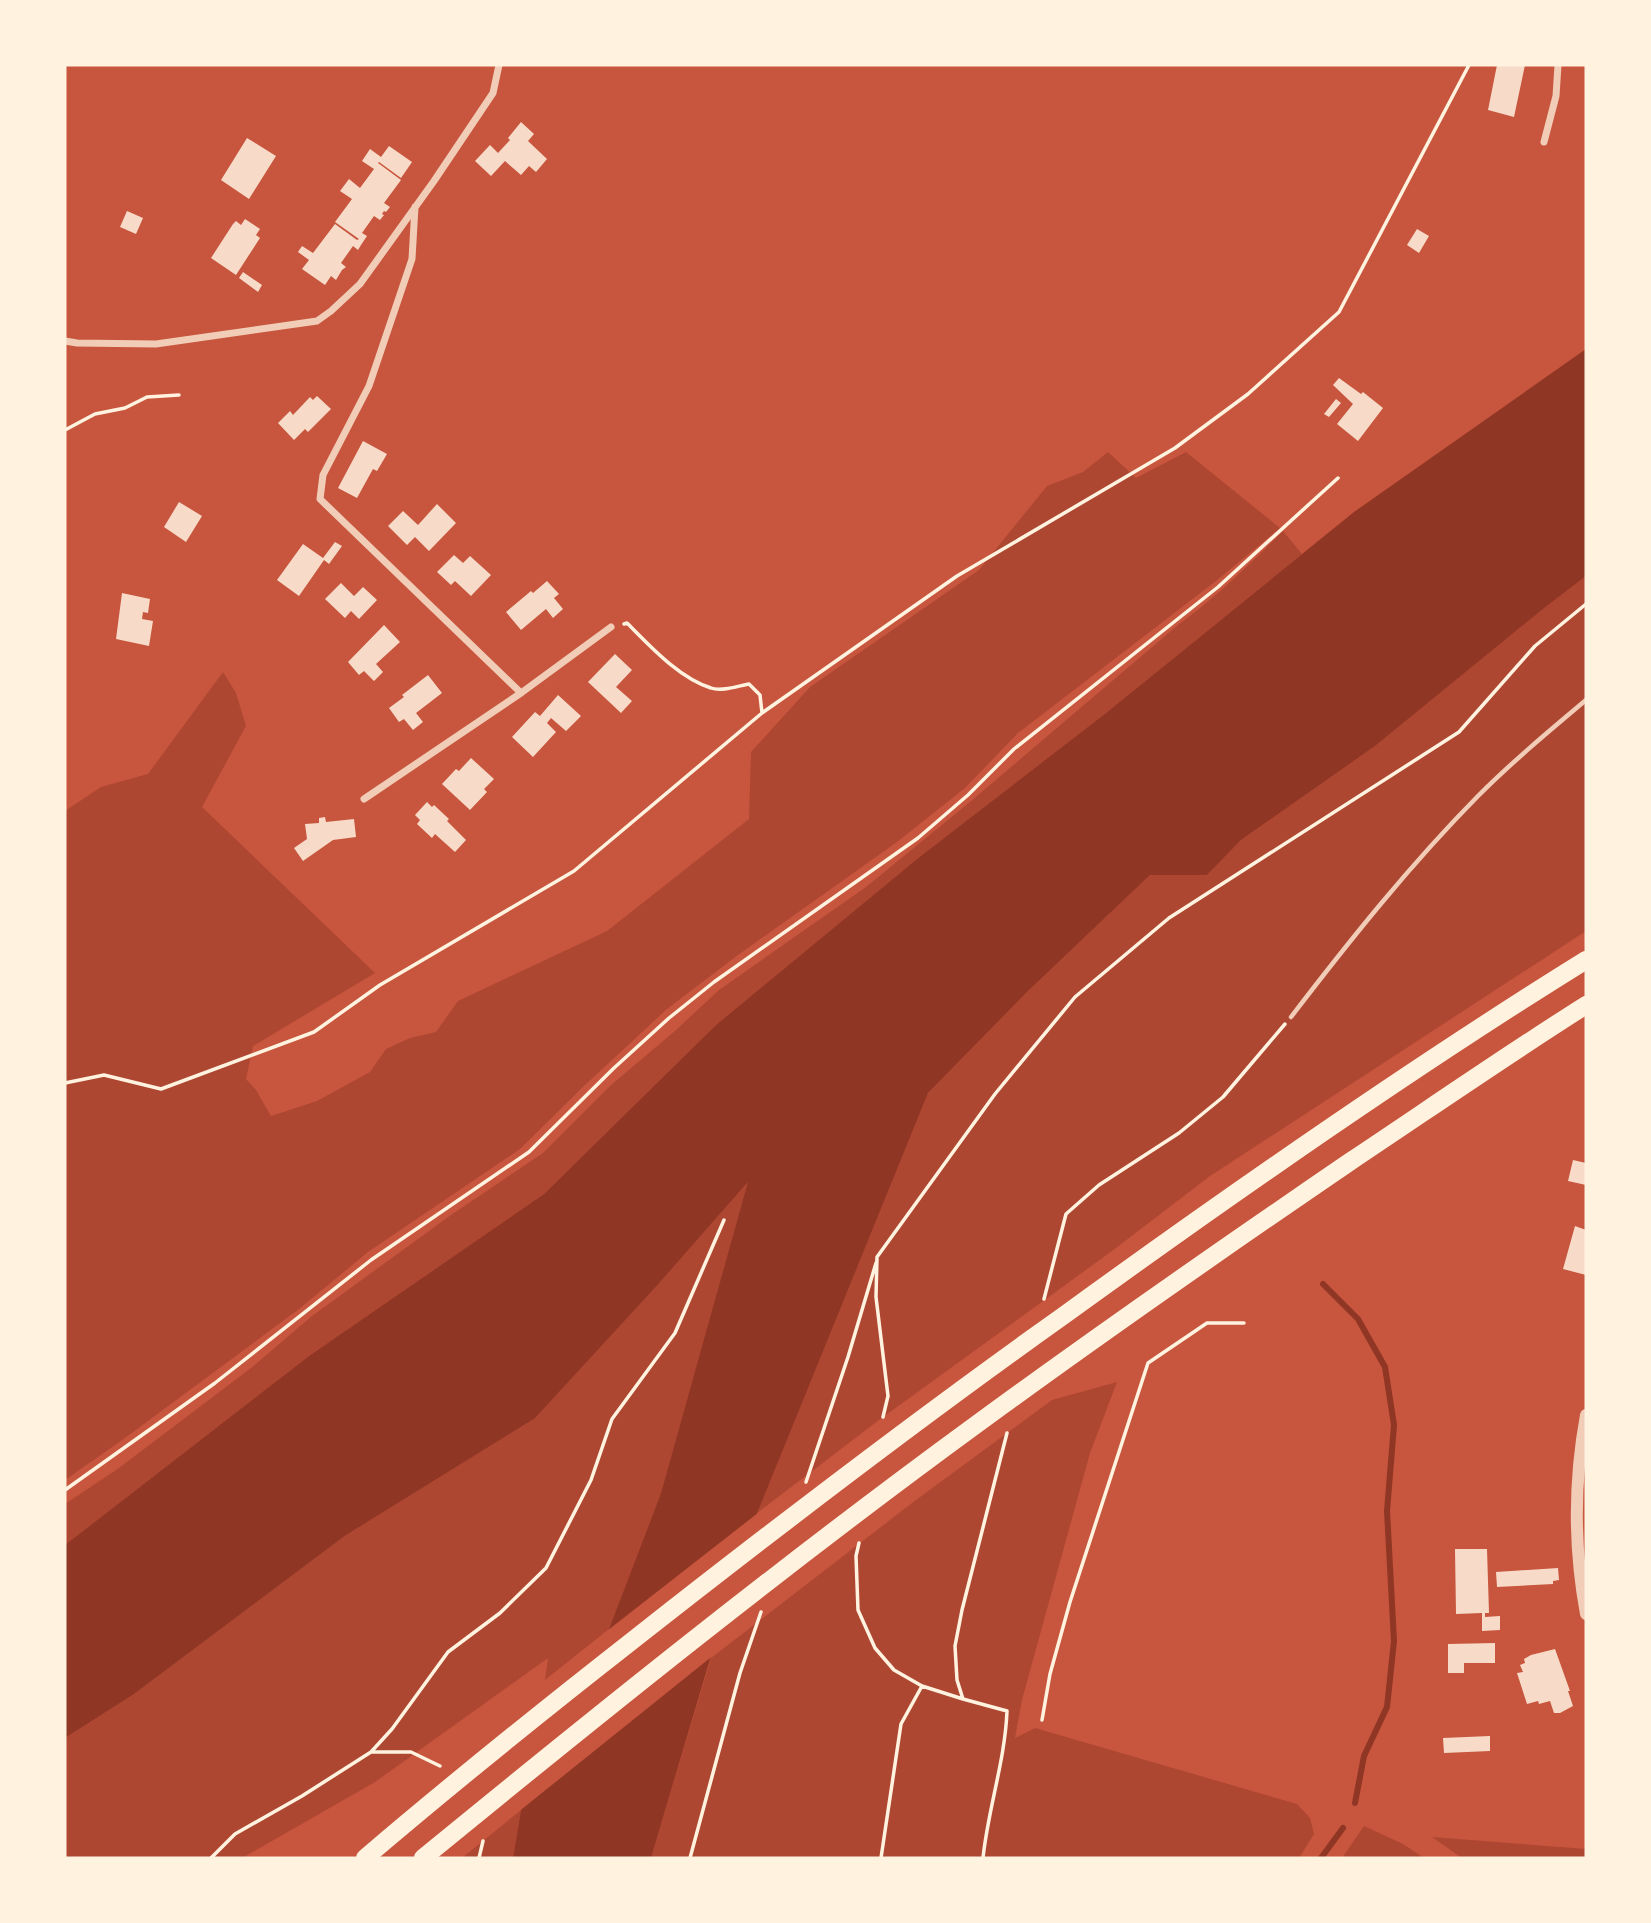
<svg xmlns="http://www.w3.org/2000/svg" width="1651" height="1923" font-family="'Public Sans',sans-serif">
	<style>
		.green { fill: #ae4732 }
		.water { fill: #8f3625 }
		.pier { fill: #c8553d }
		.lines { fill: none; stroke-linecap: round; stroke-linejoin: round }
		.stream { stroke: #8f3625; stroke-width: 6 }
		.building { fill: #f7dbc8 }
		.path { stroke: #fff3e0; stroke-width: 3.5 }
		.service { stroke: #f1ccb7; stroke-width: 4.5 }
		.minor { stroke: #f1ccb7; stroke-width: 7 }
		.tertiary { stroke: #f1ccb7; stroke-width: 12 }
		.motorway { stroke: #fff3e0; stroke-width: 18 }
	</style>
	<rect width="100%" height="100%" fill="#c8553d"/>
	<path class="green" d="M1108 452 1136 478 1186 452 1280 528 1216 581 1018 733 965 788 897 842 738 955 667 1009 585 1085 520 1149 368 1252 299 1309 125 1438 65 1480V811L101 787 148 774 223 672 236 693 246 726 202 807 375 973 253 1046 246 1079 256 1090 271 1116 317 1101 370 1072 386 1049 410 1038 436 1032 458 1001 607 931 749 819 751 752 810 687 979 570 1047 486 1083 472Z
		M1283 531 1302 554 1106 713 917 859 716 1025 544 1194 309 1356 65 1545V1504L119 1468 251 1368 312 1316 451 1215 543 1153 610 1086 676 1030 719 990 866 887 970 802 1178 625C1216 597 1249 565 1283 531Z
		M1586 576V931L1210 1176 1112 1251 879 1420 757 1513 928 1093 1027 992 1150 875H1207L1241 840 1375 746 1543 609Z
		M749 1181 661 1493 609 1629 545 1680 548 1658 375 1782 242 1858H65V1738L134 1694 346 1535 661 1281Z
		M1117 1382 1090 1453 1022 1700 1015 1738 1035 1728 1297 1804 1310 1818 1314 1834 1299 1858H651L711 1658 912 1503 1052 1400Z
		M521 1810 513 1858H462Z
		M1364 1826 1403 1844 1424 1858H1342Z
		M1432 1837 1586 1849V1858H1462Z"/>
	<path class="water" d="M1586 349V576L1543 609 1375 746 1241 840 1207 875H1150L1027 992 928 1093 743 1548 651 1858H513L521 1810 609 1629 661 1493 748 1182 661 1281 535 1418 346 1535 134 1694 65 1738V1545L309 1356 544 1194 716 1025 917 859 1106 713 1354 512Z"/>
	<path class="pier" d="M763 1509 746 1549 715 1654 517 1813 603 1634Z"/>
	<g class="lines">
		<path class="stream" d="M1323 1284 1358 1319 1385 1367 1394 1425 1387 1511 1394 1641 1387 1707 1364 1756 1355 1803
			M1321 1858 1343 1828"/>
	</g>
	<path class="building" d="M1497 65H1525L1514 117 1488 110Z
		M521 122 534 134 528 141 547 159 536 172 529 166 521 175 505 161 491 176 475 161 490 145 498 153 510 140 508 138Z
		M247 138 276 156 249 199 221 180Z
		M389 146 412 162 401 178 379 162 378 163 401 180 384 203 390 207 386 212 384 211 382 214 384 215 380 220 374 216 362 233 367 236 361 245 358 250 353 246 341 263 346 267 342 270 336 280 331 276 325 285 302 269 309 260 298 252 302 246 313 253 335 224 357 240 359 239 335 222 352 199 340 191 349 179 360 188 374 169 362 161 370 149 381 157Z
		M127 211 143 218 136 234 120 227Z
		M245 219 260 229 256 235 260 238 236 275 211 258 233 224 236 221 241 225Z
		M1417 229 1429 236 1419 253 1407 245Z
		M243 272 262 285 258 292 239 278Z
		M1339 378 1361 394 1363 392 1383 408 1358 441 1337 424 1353 404 1333 385Z
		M317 396 331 409 308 432 305 429 294 440 278 423 290 411 293 415 310 397 313 400Z
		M1336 399 1341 403 1329 417 1324 414Z
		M363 441 387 454 377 471 373 469 357 498 338 488Z
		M179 502 202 516 186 542 164 527Z
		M437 504 456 523 429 551 415 537 407 545 388 526 403 511 418 525Z
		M335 542 342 546 329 564 324 560 299 596 277 580 303 544 323 558Z
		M454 555 463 563 470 556 491 575 471 596 455 581 451 585 437 572Z
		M547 581 559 594 554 598 563 609 553 618 546 609 521 630 506 612 531 591 533 593Z
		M341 583 354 596 363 587 377 600 359 619 351 611 345 618 325 599Z
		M122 593 150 599 148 613 143 612 142 619 153 621 149 646 116 639Z
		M384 625 400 642 376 664 383 672 374 681 364 671 359 675 348 662Z
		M615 654 632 670 616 687 632 701 621 713 588 682Z
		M428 675 442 693 416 713 423 722 413 730 404 719 399 722 389 708 404 697 402 695Z
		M558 695 581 716 566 731 551 718 547 723 556 732 533 757 512 737 535 712 540 716Z
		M471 758 494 779 484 789 487 792 470 810 442 784 456 769 459 771Z
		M427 802 432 807 434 805 449 819 447 821 466 840 455 852 435 834 432 838 417 824 420 820 415 815Z
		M325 817 326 822 354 819 356 837 333 840 303 861 294 848 307 839 305 824 319 823V818Z
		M1573 1160 1586 1163V1185L1568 1181Z
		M1575 1226 1586 1230V1275L1563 1269Z
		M1455 1549H1487L1489 1613H1485V1617L1500 1616V1630L1482 1631V1613L1456 1614Z
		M1558 1568 1559 1580 1553 1581V1584L1497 1587 1496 1572Z
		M1495 1643V1663H1464V1673H1448V1644Z
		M1555 1649 1570 1691H1568L1573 1706 1560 1713H1554L1550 1701 1539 1704 1538 1701 1527 1704 1517 1673 1523 1672 1520 1665 1525 1663 1524 1659 1531 1655Z
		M1490 1736V1751L1444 1753 1443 1738Z"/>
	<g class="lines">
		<path class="path" d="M65 430 95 414 125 408 147 397 179 395
			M624 624 627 623C650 646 679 678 711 688 721 692 738 686 749 684L760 695 762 713
			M65 1083 104 1075 161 1089 314 1032 380 985 574 871 762 713 957 576 1175 448 1248 394 1339 312 1469 65
			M1044 1299 1066 1214 1099 1185 1179 1133 1223 1097 1285 1024
			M883 1417 888 1396 876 1297 877 1257 995 1094 1075 997 1169 918 1459 732 1535 646 1586 604
			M806 1482 848 1357 876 1263
			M65 1490 215 1383 371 1260 529 1152 614 1068 669 1018 714 982 918 838 968 795 1014 749 1218 587 1338 478
			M859 1543 856 1556 858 1610 875 1648 894 1670 922 1686 963 1699
			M1042 1720 1050 1674 1070 1602 1148 1363 1207 1323H1244
			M371 1752H411L440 1766
			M211 1858 235 1834 302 1796 371 1752 392 1729 448 1652 500 1613 546 1568 591 1480 612 1419 675 1333 724 1220
			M479 1858 483 1841
			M690 1858 740 1673 761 1612
			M881 1858 901 1724 922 1686
			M983 1858C988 1809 1005 1761 1007 1711L963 1699 957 1680 955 1646 962 1610 1007 1433"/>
		<path class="service" d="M1291 1017C1350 940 1410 865 1478 796 1512 762 1549 731 1586 700"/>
		<path class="minor" d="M1544 142 1556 96 1558 65
			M415 207 412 259 369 386 323 475 320 499 521 693
			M65 341 77 343 156 344 317 321 331 311 360 284 434 181 493 93 499 65
			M364 799 521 693 611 627"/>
		<path class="tertiary" d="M1586 1415C1574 1480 1574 1549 1586 1614"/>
		<path class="motorway" d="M365 1858C454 1782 545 1709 637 1637 777 1527 918 1419 1063 1316 1234 1192 1407 1071 1586 960
			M423 1858C605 1709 788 1562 977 1424 1100 1334 1225 1247 1351 1161 1429 1109 1507 1055 1586 1005"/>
	</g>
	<rect width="1651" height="1923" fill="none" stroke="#fff3e0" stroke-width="133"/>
</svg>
